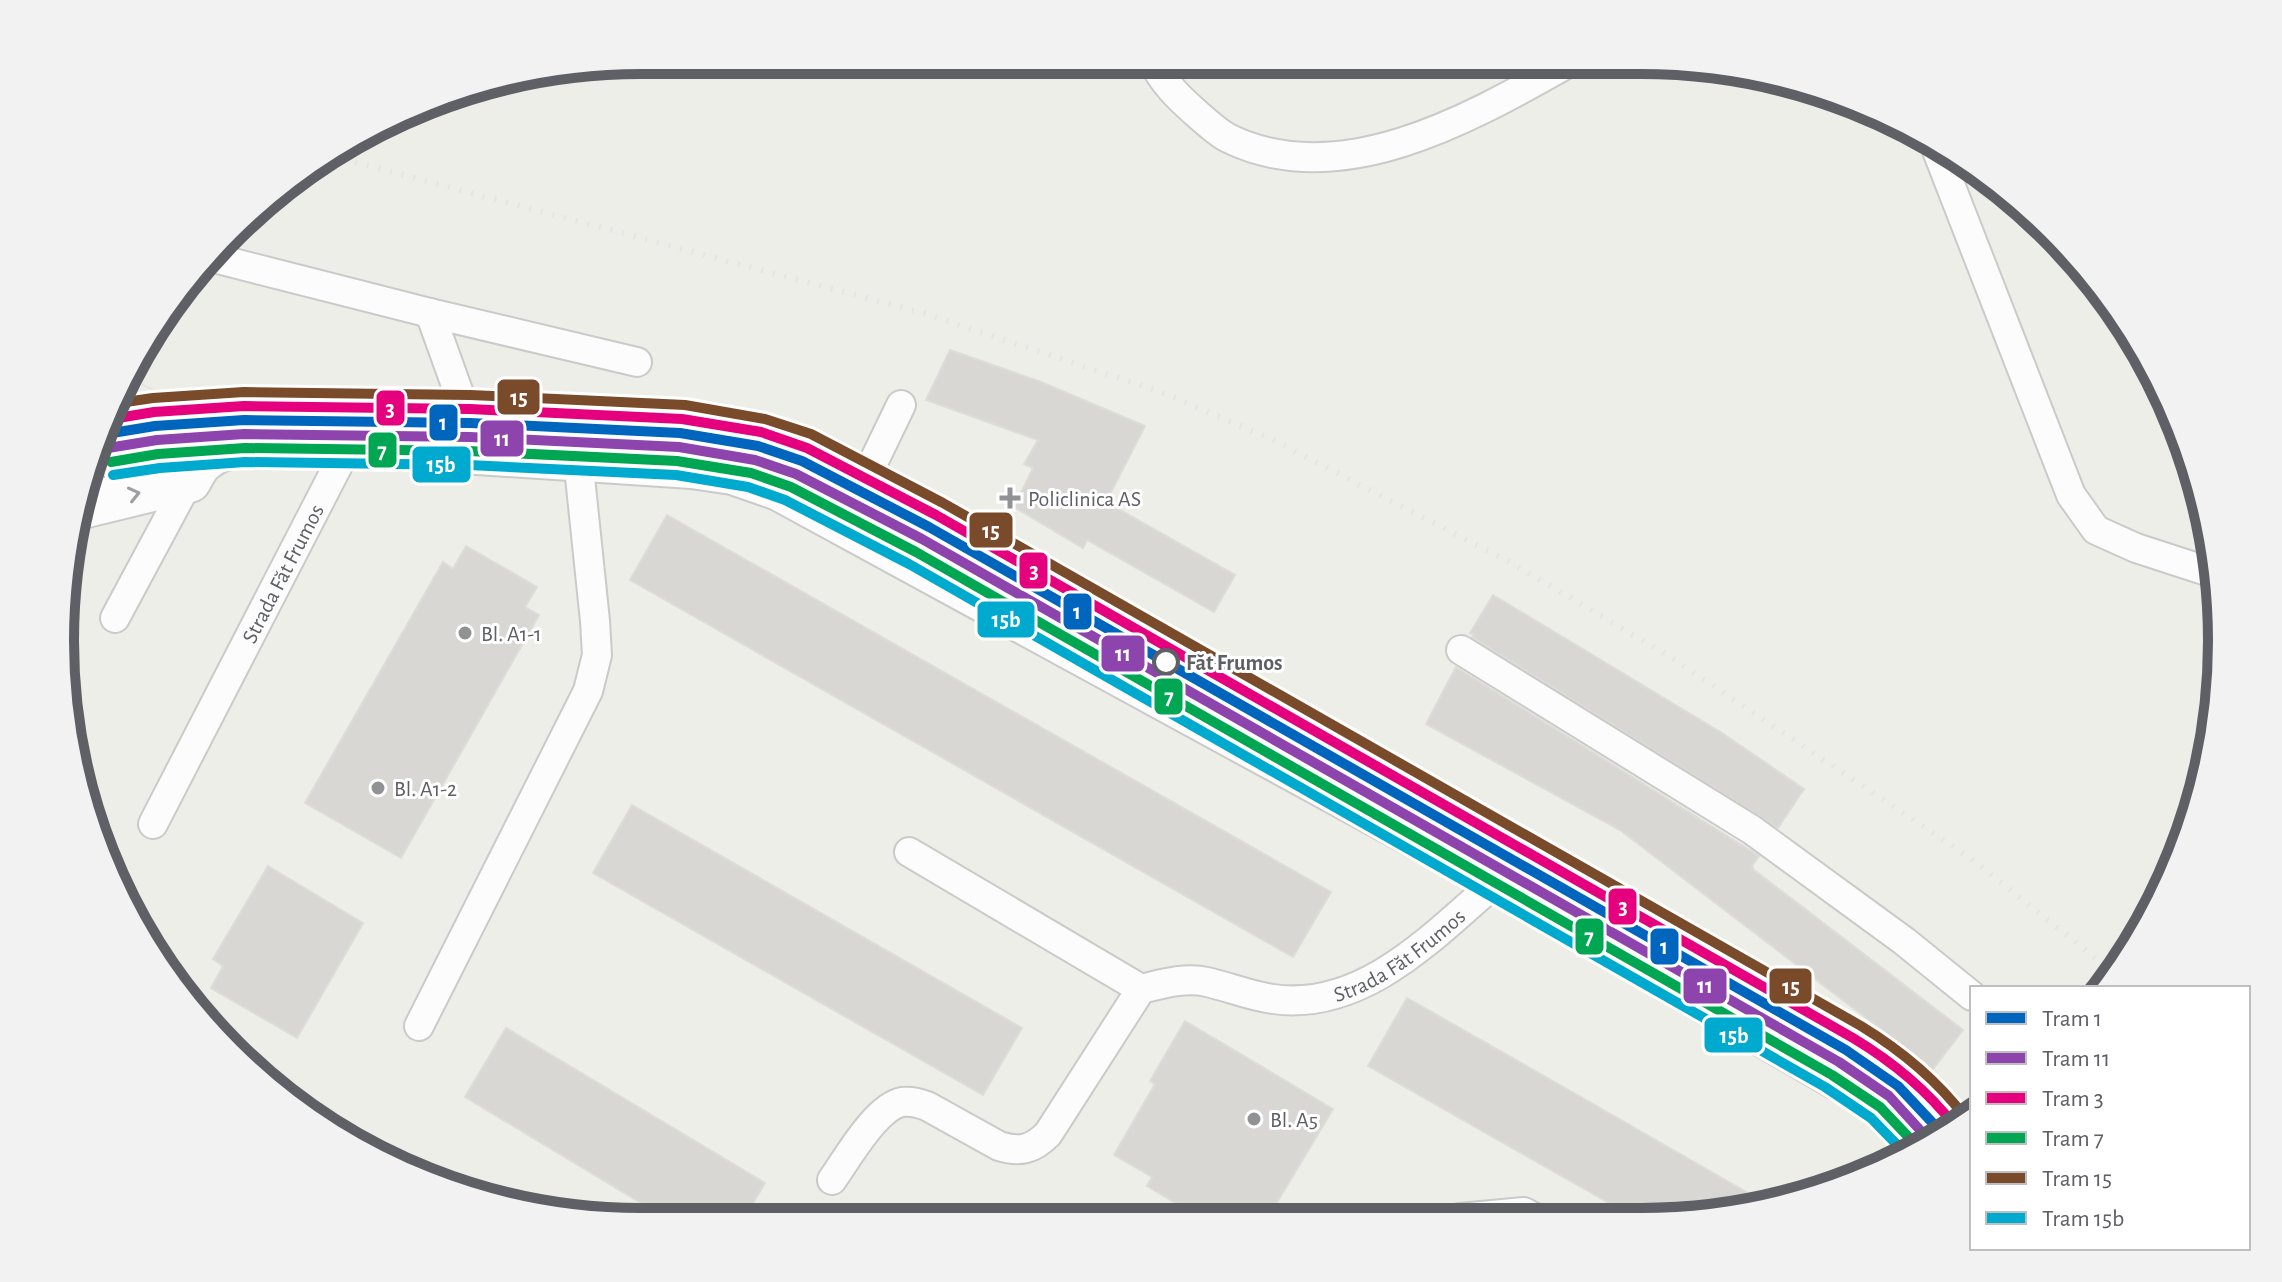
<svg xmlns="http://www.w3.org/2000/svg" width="2282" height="1282" font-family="'Alegreya Sans',sans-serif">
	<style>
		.building { fill: #d8d7d4; stroke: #ddddd8; stroke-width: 2 }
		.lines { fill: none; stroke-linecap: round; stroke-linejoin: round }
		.lane-casing { stroke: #cacbc9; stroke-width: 32 }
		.street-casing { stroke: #cacbc9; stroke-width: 48 }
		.lane { stroke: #fcfcfc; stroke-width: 28 }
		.street { stroke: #fcfcfc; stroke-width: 44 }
		.tram { stroke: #e5e5e4; stroke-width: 2 }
		.rail { stroke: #e5e5e4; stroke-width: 6; stroke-dasharray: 2 10; stroke-linecap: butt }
		.tram-1-casing { stroke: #fff; stroke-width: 16 }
		.tram-2-casing { stroke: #fff; stroke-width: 16 }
		.tram-3-casing { stroke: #fff; stroke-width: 16 }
		.tram-4-casing { stroke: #fff; stroke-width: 16 }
		.tram-5-casing { stroke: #fff; stroke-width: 16 }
		.tram-6-casing { stroke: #fff; stroke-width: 16 }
		.tram-1 { stroke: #0065bd; stroke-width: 10 }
		.tram-2 { stroke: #8e44ad; stroke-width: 10 }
		.tram-3 { stroke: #e5007d; stroke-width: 10 }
		.tram-4 { stroke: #00a651; stroke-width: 10 }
		.tram-5 { stroke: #7a4b2a; stroke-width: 10 }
		.tram-6 { stroke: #00a9ce; stroke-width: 10 }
		.oneway { stroke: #9d9ea2 }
		.poi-dot { fill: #909294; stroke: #fff; stroke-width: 3 }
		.stop-dot { fill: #fff; stroke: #5e6066; stroke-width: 4 }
		.labels { text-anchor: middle; stroke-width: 6; stroke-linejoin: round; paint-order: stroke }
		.poi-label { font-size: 22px; fill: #5e6066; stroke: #fff; text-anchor: start }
		.street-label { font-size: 22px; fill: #5e6066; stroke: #fff }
		.stop-label { font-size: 22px; font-weight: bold; fill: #5e6066; stroke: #fff; text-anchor: start }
		.rim { fill: none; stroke: #5e6066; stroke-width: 10 }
		.line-badge { stroke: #fff; stroke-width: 3 }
		.badge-label { font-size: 22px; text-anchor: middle; font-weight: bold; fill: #fff }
	</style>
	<rect width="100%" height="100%" fill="#eeeee9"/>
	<path class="building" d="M950 350 1041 382 1145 426 1106 502 1235 575 1214 612 1087 540 1083 548 1014 507 1033 468 1024 464 1038 440 926 400Z
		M667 515 1331 892 1293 957 630 580Z
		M466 546 537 587 525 607 539 615 401 858 305 803 443 562 453 569Z
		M1493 595 1722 733 1804 789 1778 828 1472 637 1474 635 1470 633Z
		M1456 667 1759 856 1752 866 1754 870 1963 1030 1933 1069 1620 830 1426 724Z
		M632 805 1022 1028 983 1095 593 873Z
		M268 866 363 923 297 1038 211 988 223 966 213 959Z
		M1407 998 1574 1093 1769 1205 1716 1217H1634L1535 1161 1368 1066Z
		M1185 1021 1333 1109 1267 1219H1202L1147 1186 1152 1177 1114 1155 1155 1084 1150 1081Z
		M506 1028 765 1183 743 1220 671 1221 465 1097Z"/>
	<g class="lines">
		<defs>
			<g id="lane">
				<path d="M1152 61C1157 69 1162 79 1169 86 1178 98 1216 132 1228 138 1341 194 1474 116 1572 61"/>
				<path d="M1932 138 2071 495 2096 530 2136 548 2216 574"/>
				<path d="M214 258 430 313 637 362"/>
				<path d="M430 313 480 452"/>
				<path d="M844 523 901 405"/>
				<path d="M115 618 189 480"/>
				<path d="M1461 650 1752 830 1904 941 1972 996"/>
				<path id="s1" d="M153 824 350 442"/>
				<path d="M909 852 1141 989"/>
				<path d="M419 1026 588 691 597 655 595 621 578 458"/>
				<path id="s2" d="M832 1180C847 1159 876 1107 902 1102 911 1101 919 1103 927 1106L999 1146C1020 1153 1033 1149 1048 1134L1141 989C1162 984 1185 977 1207 982 1229 987 1250 996 1273 999 1364 1012 1435 934 1498 880"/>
				<path d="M1460 1218 1524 1212 1535 1218"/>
			</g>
			<path id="street" d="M78 507 189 480C193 473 197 464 204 459 227 440 265 442 292 440L692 466 733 472 779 488 1498 880 1853 1086 1882 1106 1922 1145"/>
		</defs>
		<use href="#lane" class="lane-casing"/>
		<use href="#street" class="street-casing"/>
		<use href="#lane" class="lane"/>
		<use href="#street" class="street"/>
		<path class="tram" d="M131 378C165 400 206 408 244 420
			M929 527 1056 573 1609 880 1650 907 1807 1029"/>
		<path class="rail" d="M332 156 923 313 1161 392 1269 438 1515 565 1667 655 1969 857 2113 972"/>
		<defs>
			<path id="tram-1" d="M106 434 155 426 244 420 470 423 680 433 758 446 802 461 929 527 1846 1050 1898 1086 1943 1134"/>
			<path id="tram-2" d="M108 448 157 440 244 434 470 437 679 447 755 460 796 474 922 539 1839 1062 1889 1096 1930 1141"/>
			<path id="tram-3" d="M112 419 154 412 244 406 470 409 682 419 761 432 807 448 936 515 1853 1038C1893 1062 1926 1089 1954 1125"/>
			<path id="tram-4" d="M111 462 158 454 245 448 469 451 677 461 751 473 791 487 916 552 1832 1075 1880 1107 1918 1147"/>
			<path id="tram-5" d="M119 403 153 398 244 392 470 395 685 405 765 419 811 434 943 503 1861 1026C1902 1051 1936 1079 1965 1117"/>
			<path id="tram-6" d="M113 475 160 468 245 462 469 465 676 475 748 487 785 500 909 564 1825 1087 1871 1118 1905 1153"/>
		</defs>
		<use href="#tram-1" class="tram-1-casing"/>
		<use href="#tram-2" class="tram-2-casing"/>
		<use href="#tram-3" class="tram-3-casing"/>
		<use href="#tram-4" class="tram-4-casing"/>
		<use href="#tram-5" class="tram-5-casing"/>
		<use href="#tram-6" class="tram-6-casing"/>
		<use href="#tram-1" class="tram-1"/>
		<use href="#tram-2" class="tram-2"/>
		<use href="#tram-3" class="tram-3"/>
		<use href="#tram-4" class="tram-4"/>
		<use href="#tram-5" class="tram-5"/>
		<use href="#tram-6" class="tram-6"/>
	</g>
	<defs><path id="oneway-chevron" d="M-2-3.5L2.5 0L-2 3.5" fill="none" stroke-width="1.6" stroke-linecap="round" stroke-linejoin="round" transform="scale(2)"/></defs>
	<use class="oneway" href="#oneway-chevron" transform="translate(134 494) rotate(-13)"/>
	<g class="poi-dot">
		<path d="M1006 486h8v8h8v8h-8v8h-8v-8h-8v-8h8z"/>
		<circle cx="465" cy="633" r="8"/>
		<circle cx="378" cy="788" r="8"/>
		<circle cx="1254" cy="1119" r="8"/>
	</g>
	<circle class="stop-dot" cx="1166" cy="662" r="12"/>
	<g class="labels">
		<g class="poi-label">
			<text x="1028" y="506">Policlinica AS</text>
			<text x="481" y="641">Bl. A1-1</text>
			<text x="394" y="796">Bl. A1-2</text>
			<text x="1270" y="1127">Bl. A5</text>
		</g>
		<g class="street-label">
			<text dy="8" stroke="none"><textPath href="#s1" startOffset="282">Strada Făt Frumos</textPath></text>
			<text dy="8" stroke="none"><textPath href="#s2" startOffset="714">Strada Făt Frumos</textPath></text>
		</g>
		<g class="stop-label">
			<text x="1186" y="670">Făt Frumos</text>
		</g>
	</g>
	<path d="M0 0H2282V1282H0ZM641 74H1641A567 567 0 0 1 2208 641V641A567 567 0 0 1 1641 1208H641A567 567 0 0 1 74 641V641A567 567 0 0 1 641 74Z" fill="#f2f2f3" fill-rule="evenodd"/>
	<path class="rim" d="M641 74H1641A567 567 0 0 1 2208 641V641A567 567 0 0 1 1641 1208H641A567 567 0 0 1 74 641V641A567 567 0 0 1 641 74Z"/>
	<g class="line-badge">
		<rect x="496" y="378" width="45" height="38" rx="8" fill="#7a4b2a"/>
		<rect x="375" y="389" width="31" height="38" rx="8" fill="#e5007d"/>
		<rect x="428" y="403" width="31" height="39" rx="8" fill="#0065bd"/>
		<rect x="479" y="419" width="46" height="39" rx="8" fill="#8e44ad"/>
		<rect x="367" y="431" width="31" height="38" rx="8" fill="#00a651"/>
		<rect x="411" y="445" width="61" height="39" rx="8" fill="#00a9ce"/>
		<rect x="968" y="511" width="46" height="38" rx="8" fill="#7a4b2a"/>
		<rect x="1018" y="551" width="31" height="39" rx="8" fill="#e5007d"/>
		<rect x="1062" y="592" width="31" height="39" rx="8" fill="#0065bd"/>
		<rect x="976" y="600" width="60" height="39" rx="8" fill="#00a9ce"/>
		<rect x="1100" y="634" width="46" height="39" rx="8" fill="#8e44ad"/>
		<rect x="1153" y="677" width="31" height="39" rx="8" fill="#00a651"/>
		<rect x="1607" y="887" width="31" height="39" rx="8" fill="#e5007d"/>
		<rect x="1574" y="917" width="31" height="39" rx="8" fill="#00a651"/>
		<rect x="1649" y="927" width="31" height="39" rx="8" fill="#0065bd"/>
		<rect x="1682" y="967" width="46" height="38" rx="8" fill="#8e44ad"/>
		<rect x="1768" y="967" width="45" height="38" rx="8" fill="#7a4b2a"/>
		<rect x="1703" y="1016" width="61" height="38" rx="8" fill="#00a9ce"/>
	</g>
	<g class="badge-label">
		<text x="519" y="405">15</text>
		<text x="390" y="416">3</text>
		<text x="443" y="430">1</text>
		<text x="502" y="446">11</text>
		<text x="382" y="458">7</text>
		<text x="441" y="472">15b</text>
		<text x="991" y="538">15</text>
		<text x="1034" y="578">3</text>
		<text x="1077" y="619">1</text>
		<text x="1006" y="627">15b</text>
		<text x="1123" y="661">11</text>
		<text x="1169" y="704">7</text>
		<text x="1623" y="914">3</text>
		<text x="1589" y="944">7</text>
		<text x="1664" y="954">1</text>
		<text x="1705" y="993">11</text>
		<text x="1791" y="994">15</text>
		<text x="1734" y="1043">15b</text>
	</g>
	<rect x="1970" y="986" width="280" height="264" fill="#ffffff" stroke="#bfbfc2" stroke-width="2"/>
	<rect x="1986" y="1012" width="40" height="12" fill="#0065bd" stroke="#bfbfc2" stroke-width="2"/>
	<text x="2042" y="1026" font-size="24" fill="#5e6066">Tram 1</text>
	<rect x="1986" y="1052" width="40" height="12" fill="#8e44ad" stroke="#bfbfc2" stroke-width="2"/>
	<text x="2042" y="1066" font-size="24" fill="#5e6066">Tram 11</text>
	<rect x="1986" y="1092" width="40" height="12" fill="#e5007d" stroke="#bfbfc2" stroke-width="2"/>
	<text x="2042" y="1106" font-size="24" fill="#5e6066">Tram 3</text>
	<rect x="1986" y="1132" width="40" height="12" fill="#00a651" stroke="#bfbfc2" stroke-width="2"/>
	<text x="2042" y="1146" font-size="24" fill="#5e6066">Tram 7</text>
	<rect x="1986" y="1172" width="40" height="12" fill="#7a4b2a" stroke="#bfbfc2" stroke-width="2"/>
	<text x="2042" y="1186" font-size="24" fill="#5e6066">Tram 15</text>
	<rect x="1986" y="1212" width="40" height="12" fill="#00a9ce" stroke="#bfbfc2" stroke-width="2"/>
	<text x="2042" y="1226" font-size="24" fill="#5e6066">Tram 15b</text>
</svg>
